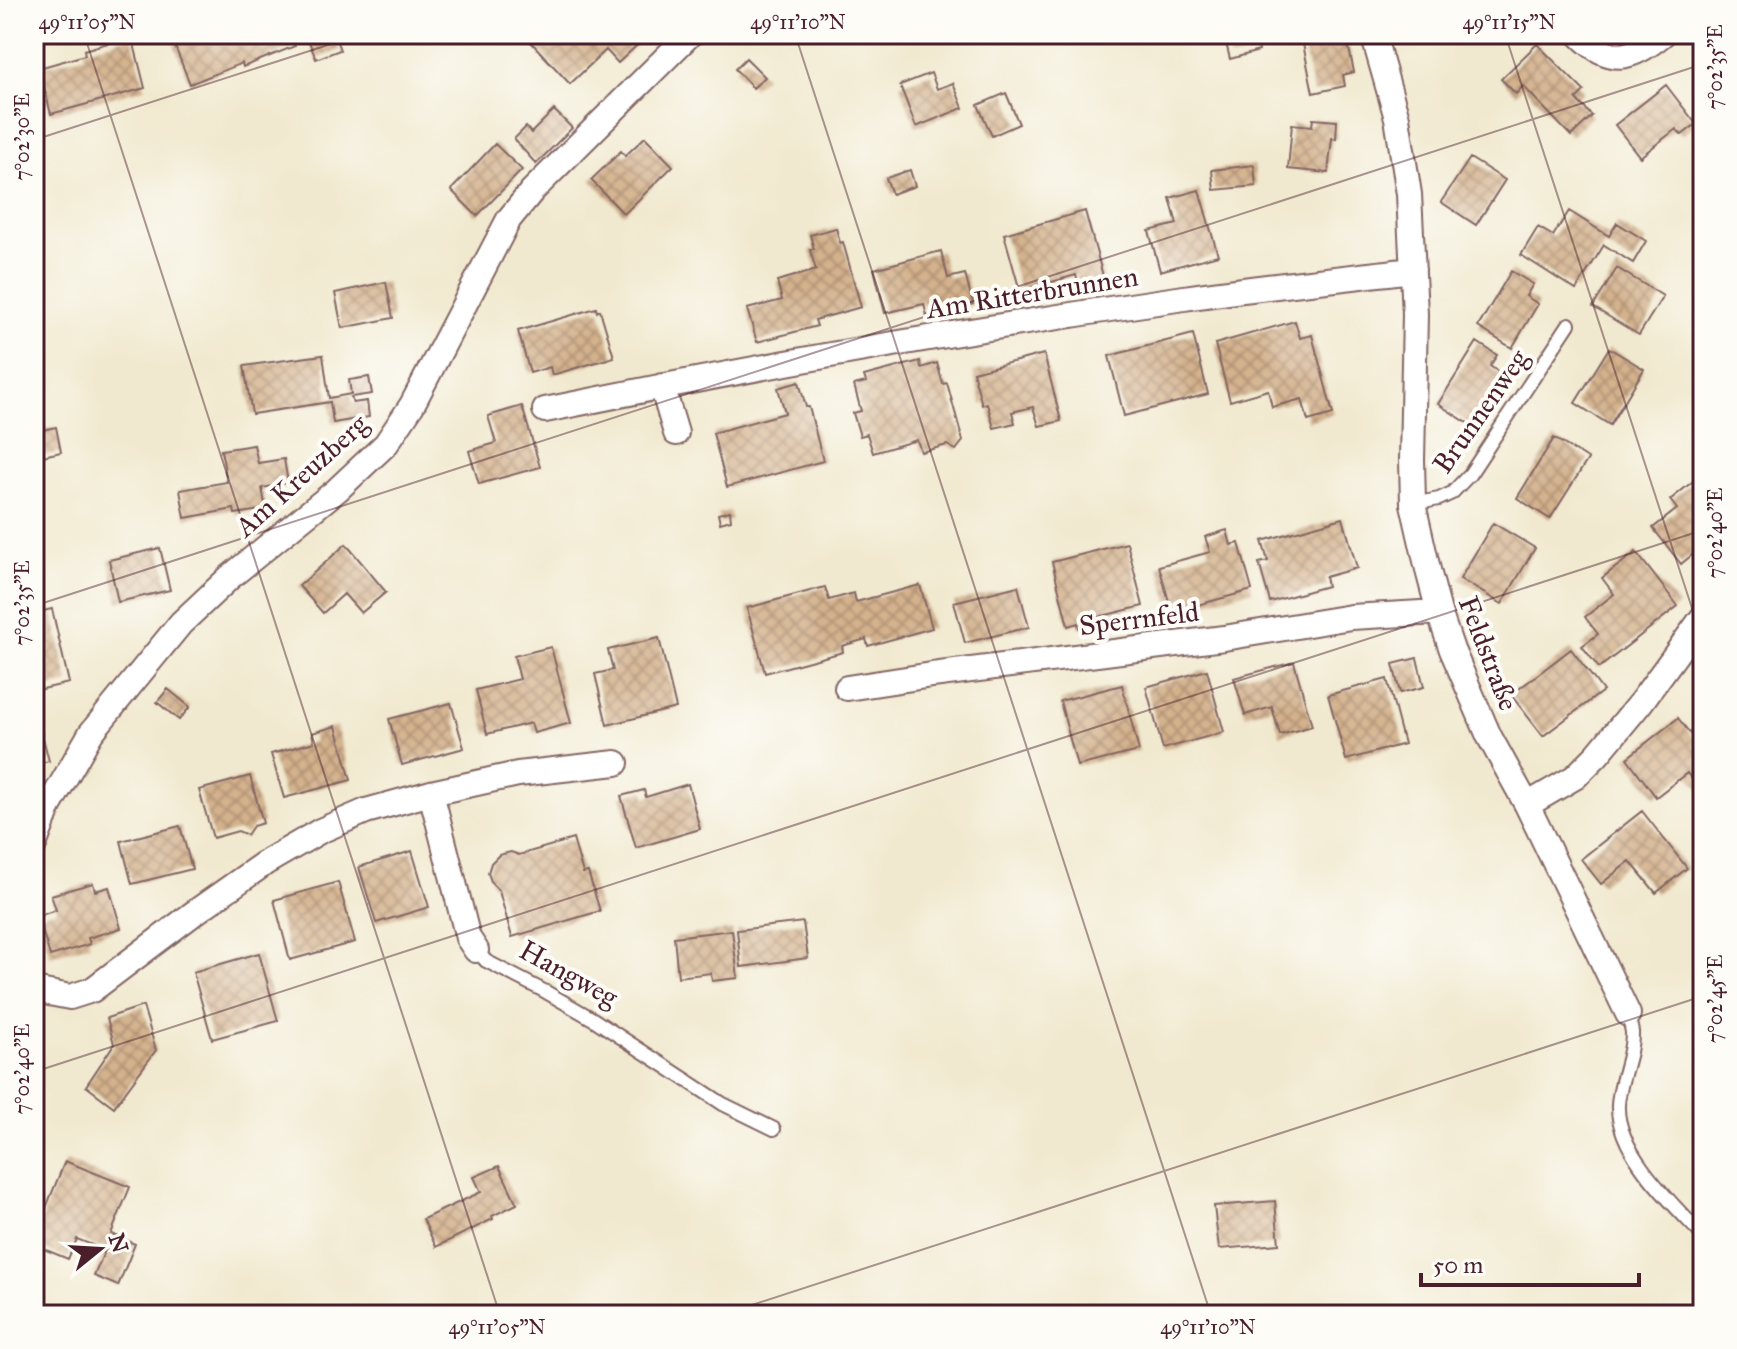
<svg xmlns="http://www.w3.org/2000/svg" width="1737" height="1349" font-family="'IM FELL Great Primer',serif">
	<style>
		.building { fill: url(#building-cross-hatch) }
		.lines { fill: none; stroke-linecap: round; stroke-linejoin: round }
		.service-casing { stroke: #846664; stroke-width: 16 }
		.minor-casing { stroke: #846664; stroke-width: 28 }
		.service { stroke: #fff; stroke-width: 12 }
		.minor { stroke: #fff; stroke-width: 24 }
		.ticks { fill: none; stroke: #4a1f2b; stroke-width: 2; stroke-opacity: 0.45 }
		.labels { text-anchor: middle; stroke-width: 8; stroke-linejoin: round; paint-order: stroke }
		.street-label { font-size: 28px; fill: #4a1f2b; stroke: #fdfcf7 }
		.neatline { fill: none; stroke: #4a1f2b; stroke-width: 3 }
		.ticks-label { font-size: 20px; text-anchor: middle; fill: #4a1f2b }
	</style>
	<defs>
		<pattern id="building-cross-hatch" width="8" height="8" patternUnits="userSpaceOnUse" patternTransform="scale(2)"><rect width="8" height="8" fill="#d4b28d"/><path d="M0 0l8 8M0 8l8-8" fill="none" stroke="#ae9073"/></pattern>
	</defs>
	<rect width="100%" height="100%" fill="#fdfcf7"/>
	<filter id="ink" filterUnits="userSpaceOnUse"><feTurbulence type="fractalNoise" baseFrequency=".0125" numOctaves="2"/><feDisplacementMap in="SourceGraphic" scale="16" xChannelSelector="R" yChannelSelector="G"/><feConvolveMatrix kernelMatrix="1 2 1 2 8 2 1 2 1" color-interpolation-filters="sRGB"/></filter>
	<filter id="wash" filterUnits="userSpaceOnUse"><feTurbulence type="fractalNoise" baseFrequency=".006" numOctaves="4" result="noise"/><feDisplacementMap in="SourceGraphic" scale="32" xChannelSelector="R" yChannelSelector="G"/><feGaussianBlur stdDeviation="1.8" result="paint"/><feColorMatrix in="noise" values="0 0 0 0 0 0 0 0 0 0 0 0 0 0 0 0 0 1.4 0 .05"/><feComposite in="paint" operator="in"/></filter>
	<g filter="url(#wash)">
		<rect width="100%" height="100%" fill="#f1e9cf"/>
		<g id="blocks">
			<path class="building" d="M170 34H290L295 46 243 67 242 63 190 84Z
				M306 34H334L340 50 316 59Z
				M540 34H649L618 63 606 50 570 84 531 42Z
				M1227 34H1255L1259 51 1230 59 1224 35Z
				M1301 34H1346L1354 72 1343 75 1345 86 1313 93Z
				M1469 34H1485L1477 42Z
				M132 36 145 88 51 114 39 68 85 55 84 50Z
				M1537 44 1584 91 1576 99 1592 116 1571 136 1523 86 1516 94 1501 79Z
				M746 58 765 77 753 88 735 69Z
				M931 73 937 89 953 83 963 108 916 127 900 85Z
				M1666 85 1696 124 1682 135 1676 129 1640 157 1615 125Z
				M1006 93 1019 124 992 136 978 105Z
				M554 110 572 128 536 164 514 139 526 127 531 133Z
				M1313 119 1337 121 1336 139 1332 138 1328 173 1288 169 1292 124 1312 126Z
				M645 137 673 166 624 214 591 180 621 151 625 156Z
				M495 144 522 170 477 216 451 190Z
				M1470 158 1505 180 1476 225 1441 202Z
				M1254 165 1256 186 1214 190 1212 170Z
				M910 170 915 186 892 194 886 178Z
				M1199 190 1218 255 1160 271 1149 231 1177 224 1170 198Z
				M1085 211 1105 283 1080 290 1076 275 1020 291 1004 234Z
				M1569 211 1609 236 1617 223 1646 241 1633 263 1604 245 1576 290 1521 255 1538 227 1553 236Z
				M836 228 840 243 843 242 861 307 815 320 817 326 757 342 747 309 782 300 777 281 816 270 810 250 814 249 810 235Z
				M941 251 948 278 965 274 973 304 927 316 924 304 885 313 874 269Z
				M1617 268 1663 296 1639 335 1593 307Z
				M1511 271 1533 284 1526 296 1538 304 1512 348 1478 327Z
				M386 282 393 318 342 328 335 293Z
				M596 308 597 312 600 310 614 357 552 375 550 367 530 373 518 331Z
				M1295 321 1300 338 1312 335 1333 414 1308 421 1302 399 1272 407 1268 390 1230 401 1215 344Z
				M1193 334 1208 394 1124 416 1109 356Z
				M1477 342 1497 355 1490 366 1506 377 1474 427 1438 404Z
				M1609 348 1644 369 1610 425 1575 403Z
				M1044 354 1061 421 1039 426 1033 407 1012 412 1015 423 994 428 987 403 982 405 973 372Z
				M323 355 329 398 351 394 349 380 369 377 372 394 351 397 353 403 367 401 369 417 333 423 330 402 252 414 244 366Z
				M920 361 921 368 937 363 943 384 947 383 963 441 956 450 947 445 921 452 917 440 873 453 867 434 860 436 853 413 861 411 854 385 866 382 864 376Z
				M799 382 806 407H809L823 461 727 487 713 433 785 413 778 388Z
				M522 406 540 467 479 484 469 451 496 443 488 416Z
				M56 427 61 452 38 457 34 432Z
				M1554 438 1588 459 1550 519 1517 498Z
				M254 445 258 463 284 459 288 483 262 488 266 509 235 514 234 509 185 518 180 490 227 482 221 450Z
				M1696 479 1703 488V546L1681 564 1653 528 1677 509 1670 500Z
				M730 511 731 520 720 523 718 514Z
				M1343 518 1357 568 1325 577 1327 586 1270 602 1259 563 1268 561 1262 541Z
				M1493 523 1535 548 1502 604 1460 579Z
				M1227 530 1231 545 1239 543 1252 590 1172 612 1159 566 1210 552 1205 537Z
				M1127 543 1143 606 1094 618 1096 624 1079 628 1078 623 1068 626 1052 562Z
				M346 544 386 592 361 613 344 594 323 613 299 586Z
				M160 548 170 590 118 602 109 560Z
				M1636 552 1678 606 1599 668 1582 646 1598 634 1585 617 1614 594 1602 578Z
				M920 585 932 628 868 646 866 639 842 646 843 652 765 673 747 608 825 587 829 600 854 593 856 602Z
				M1018 586 1029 627 965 643 954 602Z
				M52 609 69 683 34 691V613Z
				M659 638 676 708 607 725 595 674 613 670 608 650Z
				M551 647 571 723 534 733 531 723 487 734 476 690 520 679 514 656Z
				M1571 649 1603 691 1543 736 1511 695Z
				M1417 658 1424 687 1400 693 1393 664Z
				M1294 662 1312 726 1280 735 1272 707 1245 715 1234 678Z
				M1207 670 1224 732 1163 749 1146 687Z
				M1703 676V693L1695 683Z
				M1387 679 1404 744 1346 760 1328 695Z
				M1122 685 1139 751 1077 766 1060 701Z
				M168 689 190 707 179 720 157 702Z
				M451 703 464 748 402 765 389 719Z
				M38 718 49 761 34 765V719Z
				M1678 718 1703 750V787L1700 789 1687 773 1656 797 1627 758Z
				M336 726 351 780 284 798 271 754 314 742 312 733Z
				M250 776 263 823 253 826 247 835 238 831 213 838 199 790Z
				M688 784 700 829 636 848 621 796 644 790 646 797Z
				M1642 811 1687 868 1656 893 1630 861 1601 884 1581 859Z
				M180 826 192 869 132 884 121 841Z
				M573 839 583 873 588 872 600 911 512 937 499 891 492 884 488 873 491 863 499 855 511 852 519 855Z
				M412 851 429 907 376 923 359 867Z
				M338 882 355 942 290 960 274 900Z
				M93 883 95 891 109 887 121 928 88 938 90 944 50 956 38 916 56 910 51 895Z
				M803 922 808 958 741 967 737 930Z
				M732 930 738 978 712 981 711 973 678 977 674 937Z
				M259 953 278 1021 212 1039 193 972Z
				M143 1006 156 1050 114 1107 86 1086 114 1044 107 1018Z
				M65 1161 130 1187 111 1234 135 1244 118 1286 94 1276 105 1250 77 1239 68 1259 34 1245V1237Z
				M499 1166 517 1204 492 1216 493 1219 436 1247 423 1219 481 1192 474 1177Z
				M1275 1201 1279 1244 1219 1249 1214 1206Z"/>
		</g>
	</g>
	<g filter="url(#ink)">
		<use href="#blocks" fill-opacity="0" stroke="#846664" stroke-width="2"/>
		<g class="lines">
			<defs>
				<path id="service" d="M1413 504 1439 499 1452 493 1470 474 1569 324
					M476 950 486 961 546 992 593 1019 723 1104 774 1129
					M1628 1014C1629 1020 1631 1026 1632 1032 1633 1056 1619 1080 1618 1105 1616 1152 1673 1204 1703 1236"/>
				<path id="minor" d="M1373 34 1397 118 1409 194 1415 314 1412 460 1413 504 1429 574 1439 612 1452 650 1489 736 1527 805 1628 1014
					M1579 34C1610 66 1631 60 1663 34
					M662 386 676 433
					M545 410C757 366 970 329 1184 298 1260 287 1337 279 1413 270
					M847 688 932 675 1224 638 1351 617 1439 612
					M431 793 468 938 476 950
					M1527 805 1575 777 1597 755 1641 702 1703 617
					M34 845 49 806 91 733 181 623 230 577 337 490 386 444 412 405 509 219 532 191 690 34
					M34 990 70 997 92 990 194 913 265 863 320 831 366 811 431 793 518 774 616 763"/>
			</defs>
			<use href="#service" class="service-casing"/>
			<use href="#minor" class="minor-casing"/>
			<use href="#service" class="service"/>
			<use href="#minor" class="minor"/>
		</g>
	</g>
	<path class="ticks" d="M84 34 500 1315M795 34 1211 1315M1505 34 1703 642M34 140 362 34M34 606 1703 64M34 1072 1703 530M721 1315 1703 996"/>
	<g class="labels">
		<g class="street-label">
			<text transform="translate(1032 292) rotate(-9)" y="10">Am Ritterbrunnen</text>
			<text transform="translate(1480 411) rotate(-55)" y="10">Brunnenweg</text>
			<text transform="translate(301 475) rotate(-42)" y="10">Am Kreuzberg</text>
			<text transform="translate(1139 618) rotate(-7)" y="10">Sperrnfeld</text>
			<text transform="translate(1489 653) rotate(69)" y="10">Feldstraße</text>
			<text transform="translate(569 973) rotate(29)" y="10">Hangweg</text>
		</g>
	</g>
	<rect width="1737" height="1349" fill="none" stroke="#fdfcf7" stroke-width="88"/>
	<g transform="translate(100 1249) rotate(72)" stroke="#fdfcf7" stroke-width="6" paint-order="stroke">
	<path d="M0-6L14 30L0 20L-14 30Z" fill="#4a1f2b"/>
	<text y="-12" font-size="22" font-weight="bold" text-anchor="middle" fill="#4a1f2b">N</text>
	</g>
	<path d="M1421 1273v12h218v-12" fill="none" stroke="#4a1f2b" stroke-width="4"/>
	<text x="1433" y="1273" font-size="24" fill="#4a1f2b" stroke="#fdfcf7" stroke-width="6" paint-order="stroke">50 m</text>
	<rect x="44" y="44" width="1649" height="1261" class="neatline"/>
	<g class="ticks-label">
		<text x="87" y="29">49°11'05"N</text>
		<text x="798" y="29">49°11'10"N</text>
		<text x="1509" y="29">49°11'15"N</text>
		<text transform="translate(1715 67) rotate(-90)" y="7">7°02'35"E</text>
		<text transform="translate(22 137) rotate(-90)" y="7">7°02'30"E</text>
		<text transform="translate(1715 533) rotate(-90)" y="7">7°02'40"E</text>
		<text transform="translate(22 603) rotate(-90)" y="7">7°02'35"E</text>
		<text transform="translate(1715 999) rotate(-90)" y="7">7°02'45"E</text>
		<text transform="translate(22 1069) rotate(-90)" y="7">7°02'40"E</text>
		<text x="497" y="1334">49°11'05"N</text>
		<text x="1208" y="1334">49°11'10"N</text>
	</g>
</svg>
